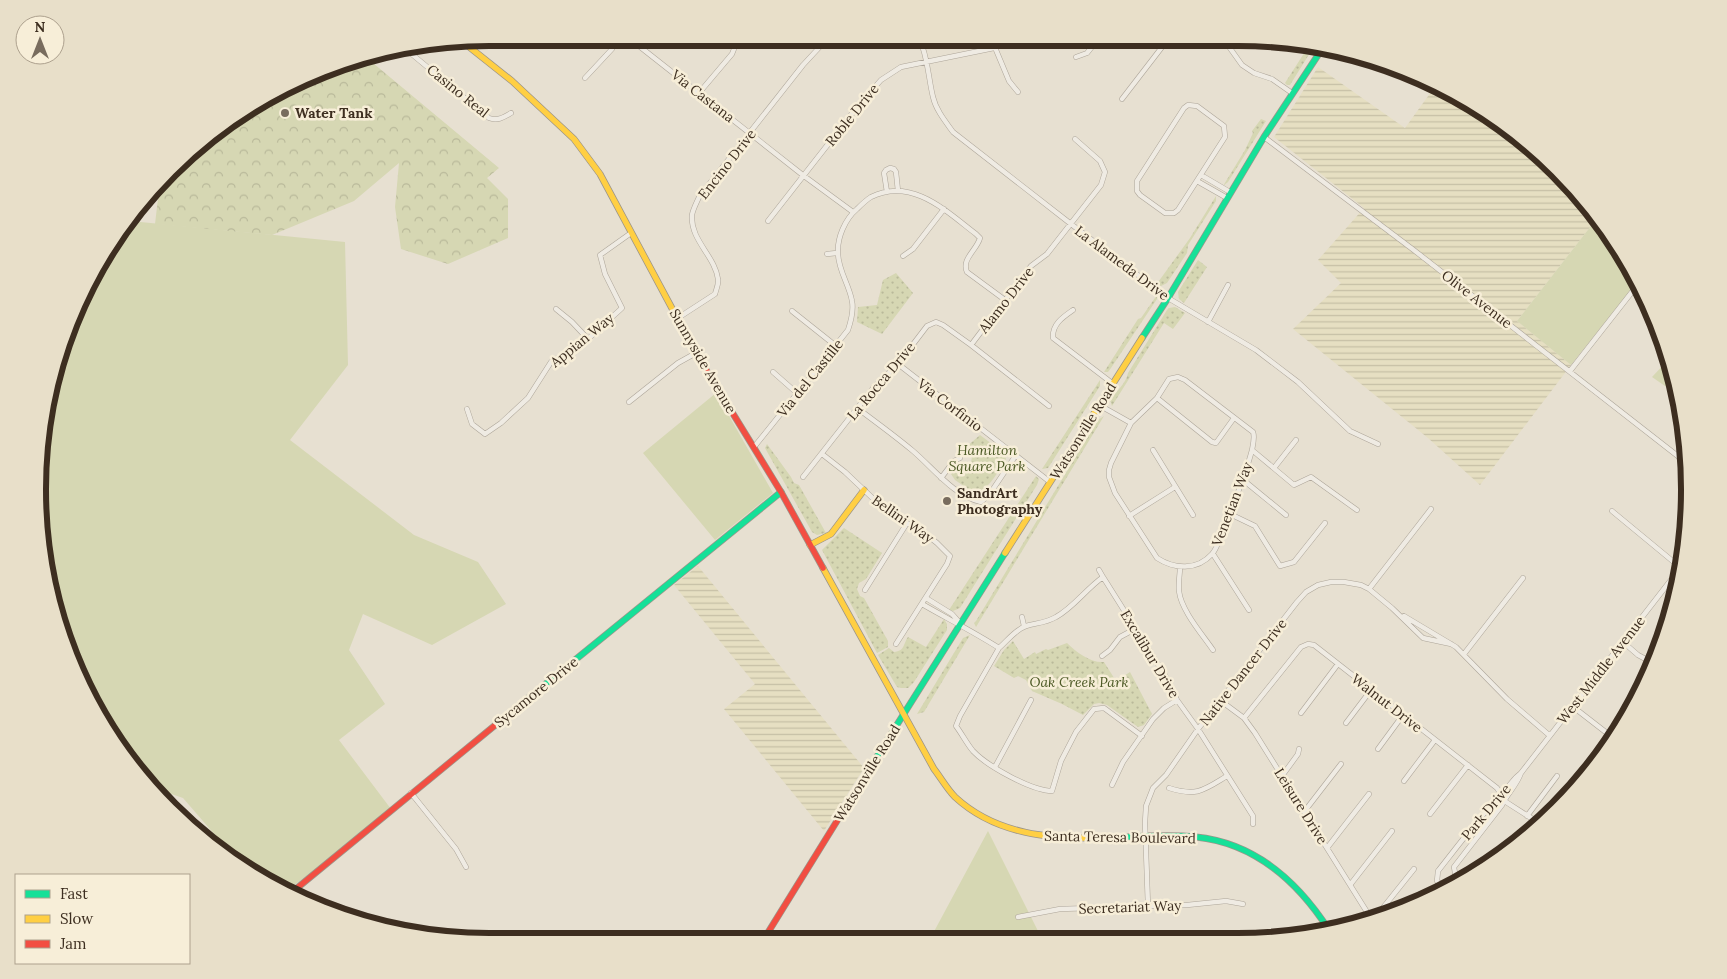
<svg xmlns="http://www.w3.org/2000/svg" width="1727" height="979" font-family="Lora,serif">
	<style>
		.farmland { fill: url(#farmland-rules) }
		.green { fill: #d6d7b3 }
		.forest { fill: url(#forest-crowns) }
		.park { fill: url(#park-dots) }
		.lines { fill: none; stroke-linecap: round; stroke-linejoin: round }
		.street-casing { stroke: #ada599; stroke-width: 5.5 }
		.fast-casing { stroke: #9c958a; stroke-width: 7 }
		.slow-casing { stroke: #9c958a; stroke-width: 7 }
		.jam-casing { stroke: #9c958a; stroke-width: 7 }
		.street { stroke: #efebe3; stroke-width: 4.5 }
		.fast { stroke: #16e098; stroke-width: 5.5 }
		.slow { stroke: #ffcf43; stroke-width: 5.5 }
		.jam { stroke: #f24e42; stroke-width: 5.5 }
		.poi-dot { fill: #786c5e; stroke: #f7eed8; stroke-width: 2 }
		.labels { text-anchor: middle; stroke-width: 5; stroke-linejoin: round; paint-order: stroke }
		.street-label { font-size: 14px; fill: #3d2e20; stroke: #f7eed8 }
		.poi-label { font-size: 14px; font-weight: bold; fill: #3d2e20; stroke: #f7eed8; text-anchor: start }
		.park-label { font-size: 14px; font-style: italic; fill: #4d5a26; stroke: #f7eed8 }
		.rim { fill: none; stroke: #3d2e20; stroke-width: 6 }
	</style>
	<defs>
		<pattern id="farmland-rules" width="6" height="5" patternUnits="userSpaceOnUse" patternTransform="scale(1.25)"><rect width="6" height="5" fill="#e6dfc2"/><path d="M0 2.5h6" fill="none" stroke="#c6c0a6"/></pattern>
		<pattern id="forest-crowns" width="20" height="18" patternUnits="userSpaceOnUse" patternTransform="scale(1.25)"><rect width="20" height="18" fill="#d6d7b3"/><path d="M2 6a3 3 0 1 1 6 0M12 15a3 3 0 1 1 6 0" fill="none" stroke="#b9b99a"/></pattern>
		<pattern id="park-dots" width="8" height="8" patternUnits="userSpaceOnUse" patternTransform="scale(1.25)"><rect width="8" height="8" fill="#d6d7b3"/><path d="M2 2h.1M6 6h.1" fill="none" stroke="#b9b99a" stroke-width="1.8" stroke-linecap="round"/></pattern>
	</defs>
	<rect width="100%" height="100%" fill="#e7e0d1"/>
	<path class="farmland" d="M1318 67 1405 128 1436 85 1464 98 1536 150 1598 217 1517 321 1571 365 1480 485 1428 438 1293 329 1341 283 1318 260 1364 208 1274 137Z
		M698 566 864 768 824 831 724 709 755 684 674 585Z"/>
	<path class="green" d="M1598 217 1638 281 1571 365 1517 321Z
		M130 221 345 242 348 365 290 440 414 535 478 562 506 604 432 645 363 614 349 650 385 704 339 740 391 809 348 846 286 891 263 881 235 858 183 798 148 786 72 662 38 519 53 372 114 238Z
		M1669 359 1674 373 1678 395 1652 377Z
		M716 393 773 493 715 540 643 453Z
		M988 831 1042 939H930Z"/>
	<path class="forest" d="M367 58 499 168 487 178 508 199V238L448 264 401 249 395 207 399 163 354 201 272 235 155 224 159 190 215 131 344 61Z"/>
	<path class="park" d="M1308 47 1313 48 1290 85H1287L1285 83Z
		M1261 119 1266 121 1228 182 1223 186 1245 150 1253 133 1252 131Z
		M1216 196V201L1188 245 1187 253 1167 283 1161 286 1156 285 1190 238Z
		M1198 260 1207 267 1184 303 1179 299 1178 292Z
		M896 273 913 293 882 334 857 322 858 307 877 305 883 280Z
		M1157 295V299L1111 368 1108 372H1104L1138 319 1141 318Z
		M1175 307 1185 313 1173 329 1164 323 1112 406 1110 400C1116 391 1126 384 1128 373L1167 310 1169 308Z
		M1100 380V386L1050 465 1048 468 1042 469Z
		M1104 416 976 627 974 623 976 621 1098 420Z
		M980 435 1004 453 1006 459C998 471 989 491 974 493L955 480 951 474 956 467 970 465C973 456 973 453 965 448Z
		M767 444 791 477 794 483 799 485 826 533 817 535 812 532 765 448Z
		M1036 476 1039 479 1037 485 960 608 953 611 949 610Z
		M844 528 882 553 866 579 859 583 857 589 860 596 864 598 888 641V647L877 653 822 550Z
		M944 619 947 624V630L914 682 908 688H901L897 687 878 655 889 648 894 652C905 651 903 644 908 637L926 647Z
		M970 635 924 712 917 714 963 638Z
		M1013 641 1024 659 1035 652 1036 654 1046 649 1048 650 1067 643C1077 653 1091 663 1104 662L1116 681 1130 672 1152 714 1144 725 1138 727 1107 705 1099 703 1094 704 1083 715 1062 704 1032 691 1026 680 1018 676 1014 678 994 666 1004 650Z"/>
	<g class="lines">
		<defs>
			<path id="street" d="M623 38 639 46 804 176 853 212
				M919 38C928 56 928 77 933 97 936 110 945 121 953 132L1071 224 1168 298 1256 350 1298 382 1350 431 1378 444
				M991 38 1009 81 1018 92
				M1220 38 1227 44 1242 65 1254 73 1272 79 1292 93
				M538 40 542 38
				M408 51 489 118C497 121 503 118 511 113
				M1076 57 1087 53 1099 38
				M585 78 612 49 618 38
				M699 93 732 54 734 49 732 45 721 38
				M1122 99 1169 38
				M1188 105 1197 106 1224 126 1225 137 1178 210 1174 213H1165L1140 195 1137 191V181L1184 108Z
				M1264 137 1415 251 1688 464
				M1201 175 1230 192
				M1197 181 1227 198
				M887 192 884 173 886 170 890 168 894 169 896 172 898 191
				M768 221 858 106 881 80 901 67 994 48
				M827 254 837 253
				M903 256 913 249 944 209
				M556 309 572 322 588 339
				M1073 310C1063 317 1052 324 1053 338L1112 383
				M792 311 836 346
				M678 318 715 294C716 290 719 284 718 279 715 256 690 240 692 215 693 209 697 202 699 197L803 65 828 38
				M1208 322 1228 285
				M971 345 1031 266 1047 254 1101 185 1105 172 1100 161 1075 139
				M898 364 1050 482
				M1570 371 1639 283
				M773 372 798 394
				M1178 377 1185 380 1253 432C1255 437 1253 445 1252 450 1245 477 1232 508 1222 533 1219 539 1217 549 1212 554 1197 571 1174 569 1157 558L1115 493 1109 477V470L1111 463 1131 423 1157 398 1169 379Z
				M1157 398 1212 442 1216 443 1234 418
				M629 402 678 363 696 353
				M1099 405 1131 423
				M857 408C876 422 895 436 913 451 933 468 955 497 981 502L989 495 1016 455
				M467 409 472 424 485 434 501 423 528 398 551 362 588 339 622 308 605 274 600 255 631 233
				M754 447 848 330C851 321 854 311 852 301 849 284 838 270 838 253 837 238 845 219 857 209 861 205 866 200 871 197 912 177 946 211 976 234L980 238C977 250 961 259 967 272L1005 300
				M1153 450 1193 515
				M1252 450 1294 485 1311 477 1357 510
				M822 454 845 472 882 507 907 523 917 527 937 543 950 556 947 564 896 644
				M1274 468 1296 440
				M803 477 874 387 898 364 927 326 936 322 943 325 971 345 1049 406
				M941 478 954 461 960 458
				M1242 479 1286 515
				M1612 511 1681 568
				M1230 514 1255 526 1280 566 1294 562 1325 523
				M1129 516 1175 487
				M1213 554 1249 610
				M1180 567C1180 575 1178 583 1179 591 1181 610 1202 634 1213 650
				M1099 570 1103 577
				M1369 589 1431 509
				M865 590 907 523
				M926 598 952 614 960 623
				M922 604C948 619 974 632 999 648 1007 641 1016 629 1026 626 1036 623 1046 623 1056 617 1073 608 1086 589 1103 577L1166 677 1177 700 1198 729 1253 816V824
				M1404 616 1456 647 1507 699 1549 735
				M1022 617 1024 626
				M1623 642 1638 655 1653 663
				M999 648 960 716 956 726C962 734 967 744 973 751 987 766 1032 791 1052 791L1061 761 1076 732 1094 709 1104 708 1142 736
				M1464 654 1523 578
				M1102 656 1110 650 1120 637 1135 629
				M1221 701 1244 718 1255 733 1372 920
				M1572 706 1612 737
				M1301 713 1338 664
				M1244 718 1301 647 1308 644 1314 645 1497 788 1506 802 1531 818 1535 820H1543
				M1346 723 1371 690
				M1378 749 1403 715
				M995 767 1031 700
				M1282 776 1298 754 1299 749
				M1404 781 1435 740
				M1112 785 1123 762 1153 719 1164 708 1177 700
				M1169 788C1197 797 1204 790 1227 776
				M411 793 456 849 466 867
				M1304 812 1341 764
				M1430 814 1468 765
				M1527 816 1557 776
				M1327 848 1369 794
				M1454 882 1456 879 1454 867 1502 805C1507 794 1517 785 1521 773L1681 567
				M1350 885 1392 831
				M1444 888 1437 881 1438 871C1460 843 1481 815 1505 790 1511 784 1514 778 1521 773
				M1148 906 1145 823 1146 806 1153 788 1166 775 1198 729 1297 602 1306 592 1318 585 1331 582H1344L1361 585 1369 589 1392 608 1423 638 1451 644
				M1018 917 1060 909 1187 905 1226 901 1243 904
				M1374 919 1414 869
				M768 933 779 939"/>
			<path id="fast" d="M1142 338 1168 298 1264 137 1322 49
				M510 713 781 492
				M871 766 1005 553
				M1104 838C1134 837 1166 834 1196 837 1255 843 1298 882 1329 930"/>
			<path id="slow" d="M463 42 512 81 574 139 600 174 697 355
				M810 545 831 534 864 490
				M1005 553 1142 338
				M823 568 934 769C941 778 947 789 955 797 996 835 1050 839 1104 838"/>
			<path id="jam" d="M697 355 781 492 823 568
				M291 893 510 713
				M764 939 871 766"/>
		</defs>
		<use href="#street" class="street-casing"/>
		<use href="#fast" class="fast-casing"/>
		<use href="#slow" class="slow-casing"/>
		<use href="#jam" class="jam-casing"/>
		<use href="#street" class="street"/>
		<use href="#fast" class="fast"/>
		<use href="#slow" class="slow"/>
		<use href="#jam" class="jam"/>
	</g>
	<g class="poi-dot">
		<circle cx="285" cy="113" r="5"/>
		<circle cx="947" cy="501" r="5"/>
	</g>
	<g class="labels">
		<g class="street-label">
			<text transform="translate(458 91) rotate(39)" y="5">Casino Real</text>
			<text transform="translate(703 96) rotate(38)" y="5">Via Castana</text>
			<text transform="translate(852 115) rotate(-51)" y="5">Roble Drive</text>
			<text transform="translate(727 164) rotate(-52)" y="5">Encino Drive</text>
			<text transform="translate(1122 263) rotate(37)" y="5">La Alameda Drive</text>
			<text transform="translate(1477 299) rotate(38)" y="5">Olive Avenue</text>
			<text transform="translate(1006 300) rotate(-52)" y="5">Alamo Drive</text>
			<text transform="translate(582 340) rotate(-39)" y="5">Appian Way</text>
			<text transform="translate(703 361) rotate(60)" y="5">Sunnyside Avenue</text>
			<text transform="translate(810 378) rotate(-51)" y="5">Via del Castille</text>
			<text transform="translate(881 381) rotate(-50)" y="5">La Rocca Drive</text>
			<text transform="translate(950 405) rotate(37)" y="5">Via Corfinio</text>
			<text transform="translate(1083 431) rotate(-58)" y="5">Watsonville Road</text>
			<text transform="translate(1232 504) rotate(-69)" y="5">Venetian Way</text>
			<text transform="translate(903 519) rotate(35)" y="5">Bellini Way</text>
			<text transform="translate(1150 654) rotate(59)" y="5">Excalibur Drive</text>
			<text transform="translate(1601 670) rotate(-52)" y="5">West Middle Avenue</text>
			<text transform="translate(1243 672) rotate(-52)" y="5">Native Dancer Drive</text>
			<text transform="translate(536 692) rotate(-39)" y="5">Sycamore Drive</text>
			<text transform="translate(1387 703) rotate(38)" y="5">Walnut Drive</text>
			<text transform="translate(867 773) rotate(-58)" y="5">Watsonville Road</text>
			<text transform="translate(1301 806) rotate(58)" y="5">Leisure Drive</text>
			<text transform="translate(1486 812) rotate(-50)" y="5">Park Drive</text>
			<text transform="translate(1120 837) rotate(1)" y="5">Santa Teresa Boulevard</text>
			<text transform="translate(1130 907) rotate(-2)" y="5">Secretariat Way</text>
		</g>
		<g class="poi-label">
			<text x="295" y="118">Water Tank</text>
			<text x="957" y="498">SandrArt<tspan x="957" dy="16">Photography</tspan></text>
		</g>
		<g class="park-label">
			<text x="987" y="455">Hamilton<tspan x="987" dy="16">Square Park</tspan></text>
			<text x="1079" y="687">Oak Creek Park</text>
		</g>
	</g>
	<path d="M0 0H1727V979H0ZM489 46H1238A443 443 0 0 1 1681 489V490A443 443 0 0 1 1238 933H489A443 443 0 0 1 46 490V489A443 443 0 0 1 489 46Z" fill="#e8dfc9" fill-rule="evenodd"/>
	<path class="rim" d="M489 46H1238A443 443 0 0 1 1681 489V490A443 443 0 0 1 1238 933H489A443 443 0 0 1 46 490V489A443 443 0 0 1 489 46Z"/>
	<rect x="15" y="874" width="175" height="90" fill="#f7eed8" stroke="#ada18e"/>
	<rect x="25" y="890" width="25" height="8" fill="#16e098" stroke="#ada18e"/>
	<text x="60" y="899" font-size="15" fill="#3d2e20">Fast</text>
	<rect x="25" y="915" width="25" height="8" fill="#ffcf43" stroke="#ada18e"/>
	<text x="60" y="924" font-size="15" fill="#3d2e20">Slow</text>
	<rect x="25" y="940" width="25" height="8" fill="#f24e42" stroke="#ada18e"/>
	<text x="60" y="949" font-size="15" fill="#3d2e20">Jam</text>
	<g transform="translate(40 40)"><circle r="24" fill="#f7eed8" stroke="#ada18e"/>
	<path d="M0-4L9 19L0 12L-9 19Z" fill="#786c5e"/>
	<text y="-8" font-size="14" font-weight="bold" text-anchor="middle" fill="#3d2e20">N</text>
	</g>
</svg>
